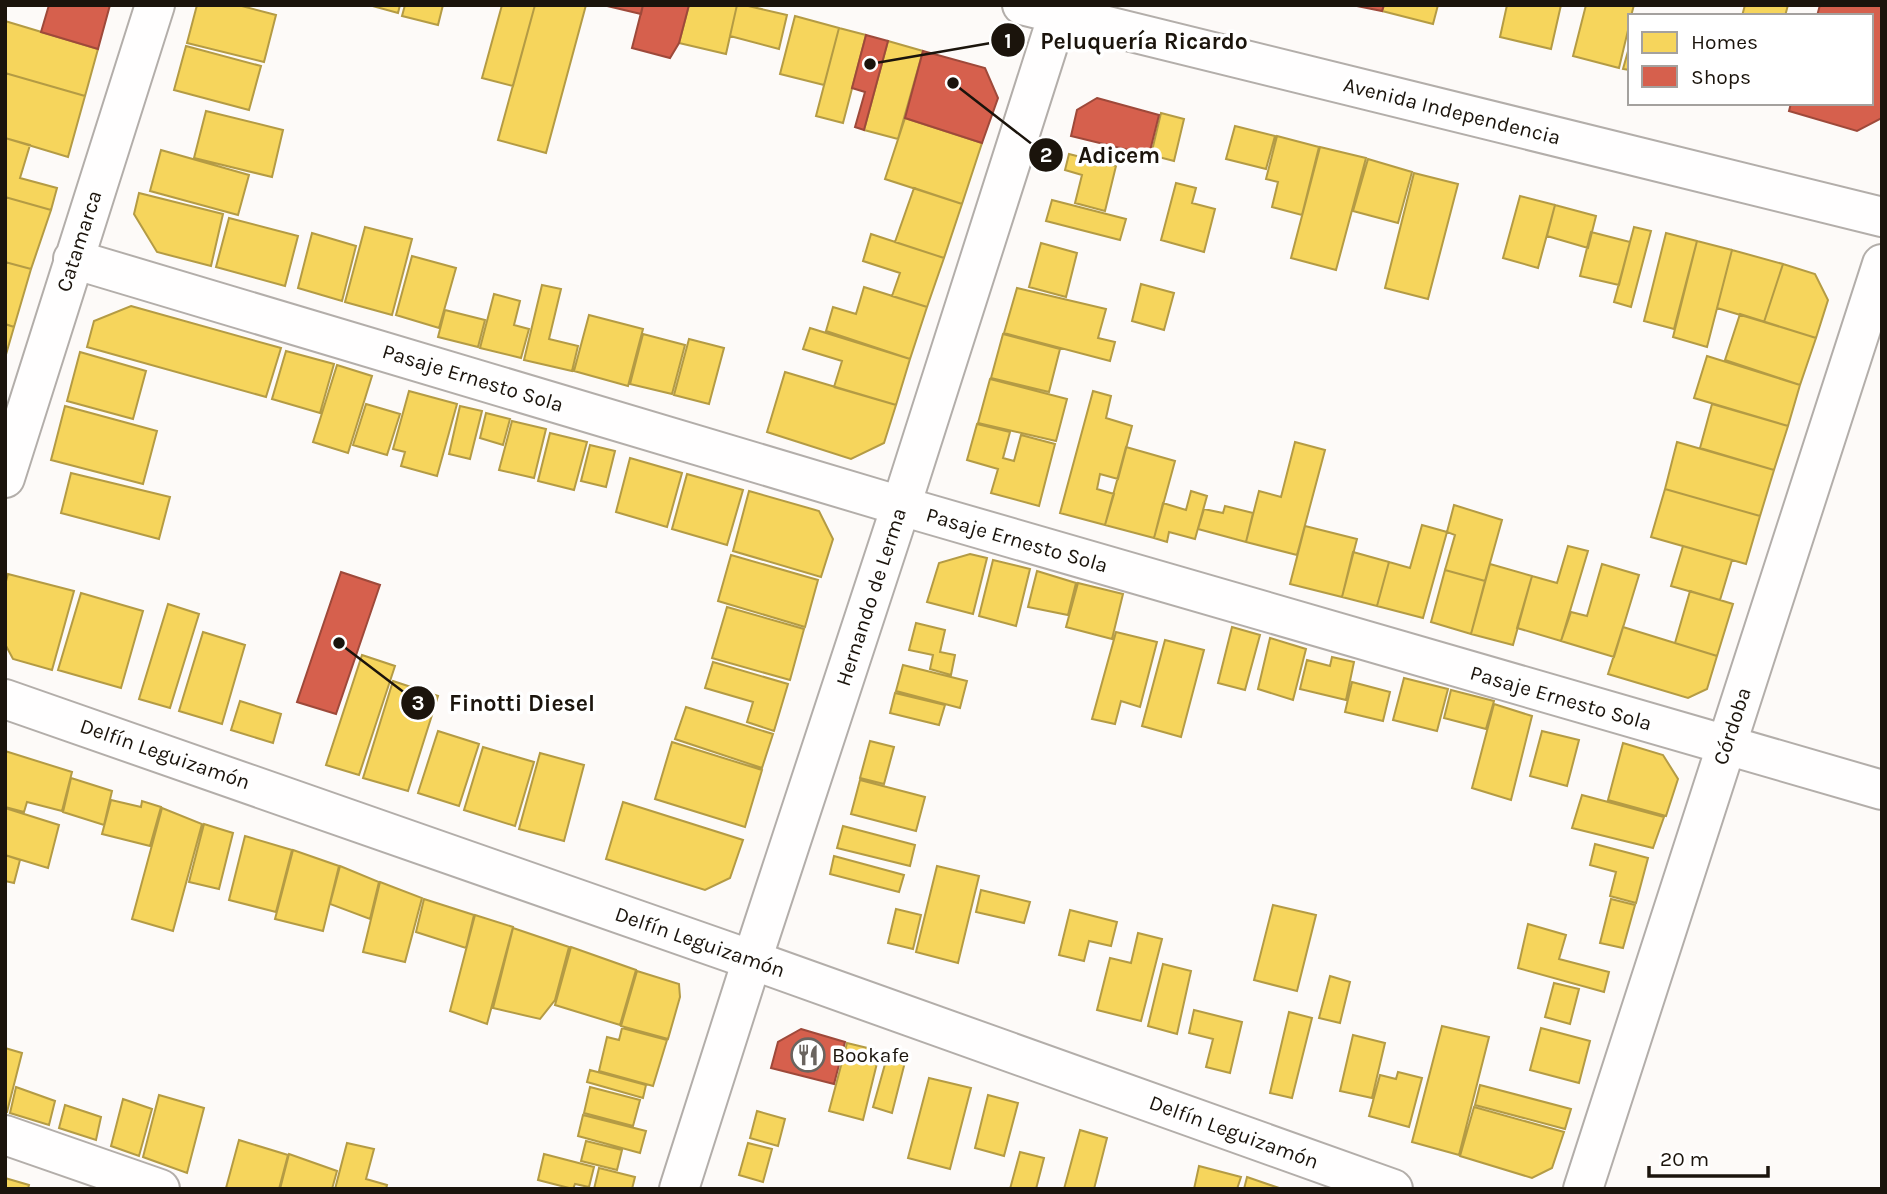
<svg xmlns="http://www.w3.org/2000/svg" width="1887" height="1194" font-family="Karla,sans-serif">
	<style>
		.homes { fill: #f6d55c; stroke: #b49b44; stroke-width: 2 }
		.shops { fill: #d6604d; stroke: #9e493a; stroke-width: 2 }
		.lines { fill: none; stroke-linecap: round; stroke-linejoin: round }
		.minor-casing { stroke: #b3aeaa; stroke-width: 42 }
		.tertiary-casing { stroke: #b3aeaa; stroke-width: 42 }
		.secondary-casing { stroke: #b3aeaa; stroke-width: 42 }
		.minor { stroke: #fffefe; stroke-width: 38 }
		.tertiary { stroke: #fffefe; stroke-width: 38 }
		.secondary { stroke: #fffefe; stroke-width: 38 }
		.labels { text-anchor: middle; stroke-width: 7; stroke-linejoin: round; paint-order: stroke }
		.street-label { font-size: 21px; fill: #1b140c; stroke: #fff }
		.poi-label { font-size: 21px; fill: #1b140c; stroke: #fff; text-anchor: start }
		.leader { fill: none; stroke: #1b140c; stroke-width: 2.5 }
		.callout-dot { fill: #1b140c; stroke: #fff; stroke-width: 2.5 }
		.mark-label { font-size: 21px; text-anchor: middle; font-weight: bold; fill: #fff }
		.callout-label { font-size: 23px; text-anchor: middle; font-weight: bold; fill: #1b140c; stroke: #fff; stroke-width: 7; stroke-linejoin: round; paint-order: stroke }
	</style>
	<rect width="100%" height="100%" fill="#fdfaf8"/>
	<path class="homes" d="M197 5H238L276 15 264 62 187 43Z
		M369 5H400L398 13Z
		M405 5H443L438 25 402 16Z
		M502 5H535L513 86 482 78Z
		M535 5H586L546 153 498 140Z
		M689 5H737L726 54 679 43Z
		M737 5H744L787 15 779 49 730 36Z
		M1384 5H1438L1433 24 1382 11Z
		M1507 5H1561L1551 49 1500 37Z
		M1586 5H1634L1631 16H1630V22L1619 68 1573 56Z
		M1745 5H1788L1785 16H1742Z
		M795 16 839 28 824 85 780 74Z
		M5 21 98 49 85 96 5 73Z
		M839 28 866 35 843 123 816 116Z
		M888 41 923 51 898 139 864 130Z
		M1630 44V70L1623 69Z
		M186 46 261 66 249 110 174 90Z
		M5 73 85 96 68 157 5 138Z
		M206 111 283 130 272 177 194 158Z
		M1161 113 1184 119 1174 161 1151 155Z
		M905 118 982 143 962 204 885 179Z
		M1235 126 1275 136 1266 169 1226 159Z
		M1277 136 1319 147 1302 215 1272 207 1278 182 1266 179Z
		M5 138 30 145 20 178 57 188 51 210 5 197Z
		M1320 147 1366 158 1336 270 1291 258Z
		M161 150 249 175 238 215 150 191Z
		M1069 154 1116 166 1105 211 1075 203 1082 175 1065 170Z
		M1368 159 1412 172 1398 223 1353 211Z
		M1414 173 1458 184 1428 299 1385 288Z
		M1176 183 1196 188 1192 203 1215 209 1204 252 1161 240Z
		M914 188 962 204 944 258 895 242Z
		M139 193 223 214 211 266 157 252 134 214Z
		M1520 196 1555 205 1538 268 1503 258Z
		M5 197 51 210 31 269 5 262Z
		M1052 200 1126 219 1120 240 1046 221Z
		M1555 205 1596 216 1588 248 1547 236Z
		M229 218 298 236 285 286 216 267Z
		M365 227 412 239 392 315 345 302Z
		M1634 227 1651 231 1631 307 1614 302Z
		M1591 232 1630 242 1619 285 1580 276Z
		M312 233 356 246 342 301 298 288Z
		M1666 233 1697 241 1674 329 1644 321Z
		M871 234 944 258 927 307 892 296 900 273 863 261Z
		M1697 241 1732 250 1707 347 1673 337Z
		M1041 243 1077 253 1066 297 1029 287Z
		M1732 250 1783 264 1764 322 1717 308Z
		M412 256 456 268 439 328 396 315Z
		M5 262 31 269 14 327 5 324Z
		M1783 264 1815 274 1828 300 1816 338 1764 322Z
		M1141 284 1174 293 1164 330 1132 321Z
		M542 285 561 289 549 339 578 346 572 371 524 360Z
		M864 287 927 307 910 359 826 331 833 307 856 314Z
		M1017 288 1106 309 1098 338 1115 342 1110 361 1004 333Z
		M494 294 520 301 514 325 529 329 521 358 480 348Z
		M131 306 281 348 266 397 87 347 94 321Z
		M445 310 485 320 478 347 438 337Z
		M1740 314 1816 338 1800 385 1725 360Z
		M589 315 643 329 628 386 574 371Z
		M5 324 14 327 5 358Z
		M810 328 910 359 896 405 834 387 842 361 803 349Z
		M643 334 685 345 672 394 630 384Z
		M1003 334 1060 349 1049 392 991 378Z
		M689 339 724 348 709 404 674 395Z
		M286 351 334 364 320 413 272 399Z
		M80 352 146 371 133 419 67 401Z
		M1707 356 1800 385 1788 426 1694 398Z
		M337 365 372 376 348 453 313 442Z
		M785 372 896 405 884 443 851 459 767 432Z
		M990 379 1067 399 1056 441 978 423Z
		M409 391 457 404 437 476 401 466 405 452 393 449Z
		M1093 391 1111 396 1106 418 1132 426 1118 479 1100 474 1097 489 1114 494 1105 525 1060 513Z
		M366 404 400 414 387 455 353 445Z
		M1712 404 1788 426 1774 470 1700 448Z
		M65 406 157 431 143 484 51 460Z
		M460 406 482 411 470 459 449 454Z
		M486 413 510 419 503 445 480 438Z
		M512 421 546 429 534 478 499 470Z
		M977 424 1010 432 1003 458 1014 461 1021 435 1055 444 1039 506 991 493 998 469 967 460Z
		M550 433 587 442 574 490 538 481Z
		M1295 442 1325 450 1297 555 1246 542 1259 491 1281 497Z
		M1677 442 1774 470 1760 516 1665 489Z
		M590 445 615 451 606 487 581 481Z
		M1126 447 1175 461 1154 538 1105 525Z
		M630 458 682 473 667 527 616 512Z
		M71 473 170 497 159 539 61 513Z
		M687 474 743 490 727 545 672 529Z
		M1665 489 1760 516 1746 564 1651 537Z
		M749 491 819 511 833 539 821 577 733 551Z
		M1191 491 1207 496 1195 539 1169 532 1167 542 1154 538 1163 503 1186 510Z
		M1454 505 1502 520 1485 581 1445 570 1455 535 1447 532Z
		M1225 506 1253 513 1246 542 1198 529 1204 509 1223 513Z
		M1422 525 1447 532 1423 618 1377 606 1389 562 1410 568Z
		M1305 526 1357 539 1342 597 1290 584Z
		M1568 546 1588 551 1561 641 1517 628 1532 576 1557 583Z
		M1683 546 1732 560 1720 600 1671 586Z
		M1353 552 1389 562 1377 606 1342 597Z
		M970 554 987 558 973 614 927 602 939 563Z
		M731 555 818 580 805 627 718 601Z
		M993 560 1030 569 1016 626 979 616Z
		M1490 564 1532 576 1513 645 1471 634Z
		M1602 564 1639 575 1614 657 1561 641 1571 612 1587 616Z
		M1445 570 1485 581 1471 634 1431 622Z
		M1037 571 1076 583 1068 615 1028 607Z
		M8 574 74 591 52 670 13 659 5 644V585Z
		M1078 583 1123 594 1112 639 1066 627Z
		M1690 591 1733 604 1717 656 1675 643Z
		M81 593 143 611 121 688 58 670Z
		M168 604 199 614 170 708 139 699Z
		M727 607 804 629 790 680 712 658Z
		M916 623 945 630 940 652 955 655 951 675 930 669 933 655 909 650Z
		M1232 627 1260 635 1245 690 1218 683Z
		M1623 627 1717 656 1707 689 1688 698 1608 674Z
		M203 632 245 645 222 724 179 711Z
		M1116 632 1157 642 1140 707 1121 701 1115 724 1092 719Z
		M1270 638 1306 649 1293 700 1258 689Z
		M1165 640 1204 650 1181 737 1142 726Z
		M362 655 395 666 359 775 326 765Z
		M1332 657 1354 662 1346 700 1300 689 1307 660 1330 666Z
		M713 662 788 684 774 731 747 722 753 702 705 688Z
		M903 665 967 681 960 708 896 691Z
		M1404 678 1448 689 1437 731 1393 720Z
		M393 681 438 696 408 791 363 778Z
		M1352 682 1390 692 1383 721 1345 712Z
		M1451 690 1494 701 1486 729 1444 718Z
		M895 693 945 705 939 725 890 713Z
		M240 701 281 714 273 743 231 730Z
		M1494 704 1532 716 1511 800 1472 788Z
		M686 707 773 734 762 768 675 739Z
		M438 731 479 744 459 806 418 793Z
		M1542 731 1579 740 1567 786 1530 776Z
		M870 741 894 747 884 784 860 778Z
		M672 742 762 770 745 827 655 799Z
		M1623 743 1663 755 1678 779 1666 816 1608 800Z
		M483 747 534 762 515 826 464 810Z
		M5 751 72 772 62 811 27 802 24 812 5 807Z
		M540 753 584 765 564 841 519 829Z
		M71 778 112 791 104 825 63 812Z
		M860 780 925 797 916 831 851 814Z
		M1582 795 1664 817 1653 848 1572 828Z
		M111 800 141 807 142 801 161 807 150 846 102 834Z
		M623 802 743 840 730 878 705 890 606 859Z
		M5 808 59 825 48 868 5 855Z
		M162 808 202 824 173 931 132 919Z
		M204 824 233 833 219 889 189 882Z
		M843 826 915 845 910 866 837 848Z
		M245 836 292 850 276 912 229 900Z
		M1595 844 1648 858 1636 903 1610 896 1616 872 1590 865Z
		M293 850 339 866 323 931 275 919Z
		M5 855 20 860 14 883 5 881Z
		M834 856 904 875 899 892 830 874Z
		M340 866 379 882 370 919 330 904Z
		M937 866 979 876 958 963 916 952Z
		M380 882 422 898 405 962 363 952Z
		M981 890 1030 902 1024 923 976 912Z
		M424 899 474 915 466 948 416 932Z
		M1611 899 1635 905 1623 948 1600 943Z
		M1273 905 1316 915 1297 991 1254 980Z
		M896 909 921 915 913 949 888 943Z
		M1070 910 1117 922 1111 946 1089 941 1084 961 1059 955Z
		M475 915 513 927 487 1024 450 1011Z
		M1528 924 1566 935 1559 959 1609 972 1604 992 1518 968Z
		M513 928 569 947 555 1000 540 1019 493 1008Z
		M1138 933 1162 939 1141 1021 1097 1010 1110 958 1131 963Z
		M571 947 636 970 620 1025 555 1005Z
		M1163 964 1191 971 1177 1034 1148 1026Z
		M637 971 679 984 680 997 668 1039 621 1026Z
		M1330 976 1350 982 1340 1023 1319 1018Z
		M1554 983 1579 989 1570 1024 1545 1017Z
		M1194 1010 1242 1022 1230 1073 1206 1067 1213 1039 1189 1033Z
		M1289 1012 1312 1018 1292 1098 1270 1093Z
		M1442 1026 1489 1037 1459 1155 1412 1142Z
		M622 1028 667 1040 653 1086 599 1071 607 1037 619 1040Z
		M1541 1028 1590 1041 1579 1083 1530 1070Z
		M1353 1035 1385 1043 1372 1098 1340 1091Z
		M847 1043 880 1051 863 1120 829 1111Z
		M5 1048 22 1053 7 1112H5Z
		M887 1057 905 1062 892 1113 873 1107Z
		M590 1070 646 1085 643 1098 587 1082Z
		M1398 1072 1422 1078 1409 1127 1369 1116 1380 1075 1396 1079Z
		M929 1078 971 1088 950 1169 908 1158Z
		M1480 1085 1571 1109 1565 1129 1475 1105Z
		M16 1087 55 1101 49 1125 10 1113Z
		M590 1087 640 1100 633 1126 584 1113Z
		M159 1095 204 1108 187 1173 143 1157Z
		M988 1095 1018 1103 1004 1156 975 1148Z
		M123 1099 152 1109 139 1156 111 1146Z
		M65 1105 101 1117 96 1140 59 1128Z
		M1474 1107 1564 1132 1552 1168 1532 1178 1460 1156Z
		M757 1111 785 1119 778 1146 750 1138Z
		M583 1115 646 1131 640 1153 578 1136Z
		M1080 1130 1107 1138 1094 1189H1064Z
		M239 1140 288 1155 279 1189 226 1188Z
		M586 1141 622 1150 617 1170 581 1161Z
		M347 1143 374 1149 366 1179 387 1185 386 1189H335Z
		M748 1143 772 1149 763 1182 739 1175Z
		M1020 1152 1044 1158 1036 1189H1010Z
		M289 1154 337 1171 332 1189H280Z
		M544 1154 594 1167 589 1187 575 1184 573 1189 538 1180Z
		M1199 1166 1241 1177 1237 1189H1194Z
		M599 1168 635 1177 632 1189H594Z
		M1247 1177 1282 1189H1244Z
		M5 1178 29 1185 28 1189H5Z"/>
	<path class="shops" d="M49 5H110L98 49 41 32Z
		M603 5H643L641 14Z
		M643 5H689L679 43 670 58 632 48Z
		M1352 5H1384L1382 11Z
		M1820 5H1882V118L1857 131 1789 111 1791 103H1871V16H1817Z
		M866 35 888 41 864 130 855 127 865 92 852 88Z
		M923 51 985 68 998 98 982 143 905 118Z
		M1097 98 1159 115 1149 155 1071 136 1077 110Z
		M341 572 380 585 336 714 297 702Z
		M801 1029 845 1042 834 1084 771 1068 778 1042Z"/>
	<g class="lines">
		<defs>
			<path id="minor" d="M73 259 901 506 1882 790
				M5 478 155 5
				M5 1135 160 1189"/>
			<path id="tertiary" d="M5 699 752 960 1393 1189"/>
			<path id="secondary" d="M1022 5 1882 217
				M679 1189 752 960 901 506 1061 5
				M1583 1189 1882 264"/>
		</defs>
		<use href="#minor" class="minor-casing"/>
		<use href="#tertiary" class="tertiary-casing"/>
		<use href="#secondary" class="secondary-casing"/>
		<use href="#minor" class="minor"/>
		<use href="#tertiary" class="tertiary"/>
		<use href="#secondary" class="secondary"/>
	</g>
	<defs>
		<symbol id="restaurant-ring" viewBox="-11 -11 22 22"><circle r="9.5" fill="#fff" stroke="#6a645f" stroke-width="1.5"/><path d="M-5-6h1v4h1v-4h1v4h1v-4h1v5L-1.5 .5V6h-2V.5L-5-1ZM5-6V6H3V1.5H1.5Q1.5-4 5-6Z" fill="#6a645f"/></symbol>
	</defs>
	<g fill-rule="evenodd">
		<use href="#restaurant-ring" x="789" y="1036" width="38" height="38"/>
	</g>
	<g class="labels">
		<g class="street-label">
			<text transform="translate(1452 111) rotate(14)" y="7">Avenida Independencia</text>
			<text transform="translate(79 241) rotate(-72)" y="7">Catamarca</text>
			<text transform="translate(473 378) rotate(17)" y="7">Pasaje Ernesto Sola</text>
			<text transform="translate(1017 540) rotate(16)" y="7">Pasaje Ernesto Sola</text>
			<text transform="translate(871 597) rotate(-72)" y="7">Hernando de Lerma</text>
			<text transform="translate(1561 698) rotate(16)" y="7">Pasaje Ernesto Sola</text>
			<text transform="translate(1732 726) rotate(-72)" y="7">Córdoba</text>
			<text transform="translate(165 754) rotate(19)" y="7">Delfín Leguizamón</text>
			<text transform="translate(700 942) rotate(19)" y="7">Delfín Leguizamón</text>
			<text transform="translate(1234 1132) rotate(20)" y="7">Delfín Leguizamón</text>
		</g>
		<g class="poi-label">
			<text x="832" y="1062">Bookafe</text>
		</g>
	</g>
	<path class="leader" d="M870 64L1008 40M953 83L1046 155M339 643L418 703"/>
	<g class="callout-dot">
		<circle cx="870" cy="64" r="7"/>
		<circle cx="953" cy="83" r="7"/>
		<circle cx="339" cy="643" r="7"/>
		<circle cx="1008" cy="40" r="18"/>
		<circle cx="1046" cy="155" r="18"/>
		<circle cx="418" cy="703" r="18"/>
	</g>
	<g class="mark-label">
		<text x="1008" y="48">1</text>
		<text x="1046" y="162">2</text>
		<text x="418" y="710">3</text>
	</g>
	<g class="callout-label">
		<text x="1144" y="49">Peluquería Ricardo</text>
		<text x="1119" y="163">Adicem</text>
		<text x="522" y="711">Finotti Diesel</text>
	</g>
	<rect width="1887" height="1194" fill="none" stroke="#1b140c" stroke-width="14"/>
	<rect x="1628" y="14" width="245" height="91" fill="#ffffff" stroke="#a4a19e" stroke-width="2"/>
	<rect x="1642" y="32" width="35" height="21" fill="#f6d55c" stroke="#a4a19e" stroke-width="2"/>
	<text x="1691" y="49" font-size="21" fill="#1b140c">Homes</text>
	<rect x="1642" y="66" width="35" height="21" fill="#d6604d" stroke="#a4a19e" stroke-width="2"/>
	<text x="1691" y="84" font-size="21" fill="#1b140c">Shops</text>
	<path d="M1649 1166v10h119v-10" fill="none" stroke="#1b140c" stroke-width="3.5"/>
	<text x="1660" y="1166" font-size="21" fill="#1b140c" stroke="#ffffff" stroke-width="5" paint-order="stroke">20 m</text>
</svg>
